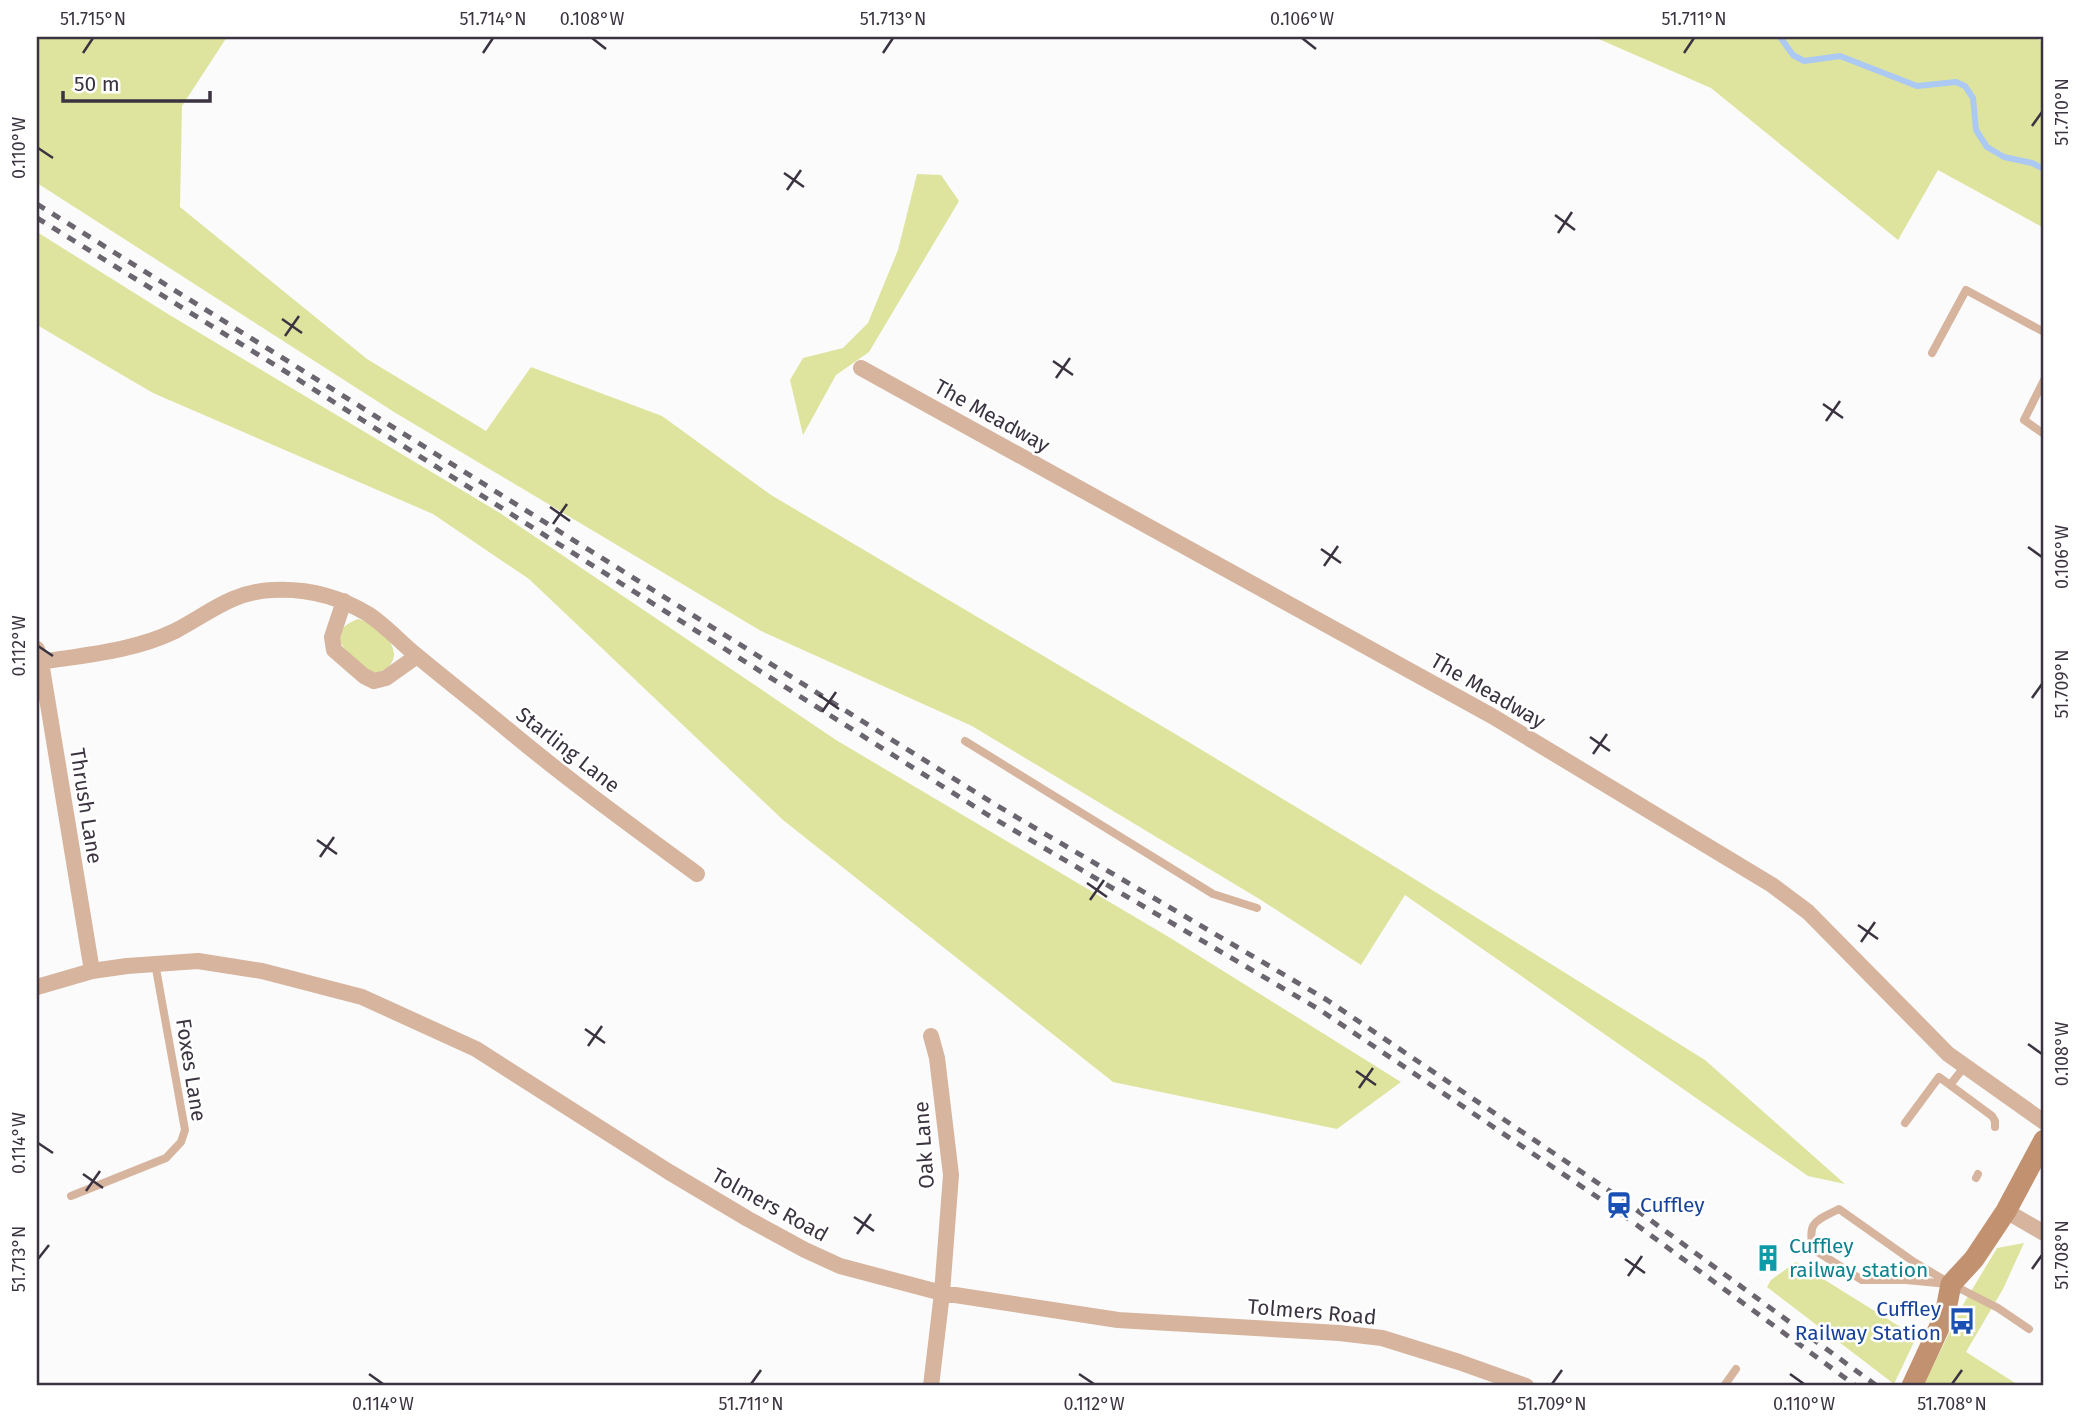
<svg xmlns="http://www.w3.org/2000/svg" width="2081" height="1423" font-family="'Fira Sans',sans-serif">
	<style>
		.green { fill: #dee49e }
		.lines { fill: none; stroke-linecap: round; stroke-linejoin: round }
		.stream { stroke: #abc9f2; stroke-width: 6 }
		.lane { stroke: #d6b49d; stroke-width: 8 }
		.street { stroke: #d6b49d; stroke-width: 16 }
		.secondary { stroke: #c2916f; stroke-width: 21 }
		.rail { stroke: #6b656f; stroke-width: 5; stroke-dasharray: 9 9; stroke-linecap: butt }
		.ticks { fill: none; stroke: #3b3340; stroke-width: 2.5 }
		.labels { text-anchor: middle; stroke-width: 5; stroke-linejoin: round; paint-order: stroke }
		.street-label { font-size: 21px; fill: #3b3340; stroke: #fff }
		.transit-label { font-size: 21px; fill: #164399; stroke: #fff; text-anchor: start }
		.culture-label { font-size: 21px; fill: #0d838f; stroke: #fff; text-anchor: start }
		.neatline { fill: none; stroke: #3b3340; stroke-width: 2.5 }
		.ticks-label { font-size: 18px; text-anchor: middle; fill: #3b3340 }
	</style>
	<rect width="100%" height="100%" fill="#fbfbfb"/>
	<path class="green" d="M37 37H227L182 106 180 207 367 359 486 431 531 367 662 416 771 495 1182 738 1392 865 1705 1060 1845 1184 1808 1176 1405 895 1361 965 1261 900 972 726 761 631 394 412 37 183Z
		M1594 37H2035L2044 43V228L1938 170 1898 240 1711 88Z
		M917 174 941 175 959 201 869 352 836 375 803 435 790 380 803 358 843 348 868 323 898 250Z
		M37 232 168 314 500 513 836 740 1172 939 1401 1082 1337 1129 1113 1082 783 820 529 579 433 514 153 393 37 325Z
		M358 619C377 623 409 651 386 669 385 669 378 673 376 673 370 674 363 666 358 662 340 647 327 631 358 619Z
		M2024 1243 2003 1289 1966 1352 2020 1386H1923L1964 1303 1997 1248Z
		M1796 1262 1910 1333 1914 1342 1894 1384 1767 1287 1771 1280Z"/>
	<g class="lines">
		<path class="stream" d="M1780 37 1793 55 1804 61 1840 56 1917 86 1956 82 1965 86 1973 98 1976 130 1987 147 2004 157 2032 163 2044 169"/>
		<path class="lane" d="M1932 353 1966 290 2044 332
			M2044 380 2024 420 2044 434
			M965 741 1213 894 1257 908
			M1950 1085 1992 1116 1995 1121V1127
			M1905 1123 1939 1077 1950 1085 1965 1066
			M1976 1178 1978 1174
			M71 1196 166 1158 181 1142 185 1130 155 963
			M1948 1284 1906 1280H1862L1813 1249C1807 1221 1816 1221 1839 1209L1914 1262 1951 1284 1998 1308 2029 1329
			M1724 1386 1736 1369"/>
		<path class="street" d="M861 368 1492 716 1772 885 1808 912 1948 1054 2044 1122
			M344 601 332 637 334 650 364 676 374 681 386 678 417 656
			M37 649 41 662 92 971
			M41 662C85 655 134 651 175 631 208 614 231 592 272 590 306 588 338 596 368 614 385 625 400 642 416 655 446 680 477 704 507 729 568 780 633 827 697 874
			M37 987 92 971 127 966 198 961 262 971 362 997 476 1049 669 1172 748 1219 805 1250 840 1266 942 1293 1118 1320 1339 1333 1382 1338 1459 1362 1526 1386
			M2006 1211 2044 1233
			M931 1386 942 1293 951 1175 937 1058 931 1036"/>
		<path class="secondary" d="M1912 1386 1945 1315 1951 1284 1974 1259 2006 1211 2044 1140"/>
		<path class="rail" d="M37 204 996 805 1327 1000 1623 1200 1877 1386
			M37 218 283 370 988 815 1320 1010 1615 1209 1856 1386"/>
	</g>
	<path class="ticks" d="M592 38 606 49M1302 38 1316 49M83 53 93 38M483 53 493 38M883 53 893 38M1684 53 1694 38M2032 126 2042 112M38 148 53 158M784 173 804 187M787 190 801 170M1555 215 1575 230M1558 233 1572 212M282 319 302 333M285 336 299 316M1053 361 1073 375M1056 378 1070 358M1823 404 1843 418M1826 421 1840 401M550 507 570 521M553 524 567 504M2028 547 2042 557M1321 549 1341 563M1324 566 1338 546M38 646 53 656M819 695 839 709M2032 698 2042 684M822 712 836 692M1590 737 1610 751M1593 754 1607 734M317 840 337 854M320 857 334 837M1087 883 1107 897M1090 900 1104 880M1858 925 1878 939M1861 942 1875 922M585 1029 605 1043M2028 1044 2042 1054M588 1046 602 1026M1356 1071 1376 1085M1359 1088 1373 1068M38 1143 53 1153M83 1174 103 1188M86 1191 100 1171M854 1217 874 1231M857 1234 871 1214M38 1259 49 1245M1625 1259 1645 1273M2032 1269 2042 1255M1628 1276 1642 1256M369 1374 383 1384M1079 1374 1094 1384M1790 1374 1804 1384M751 1384 761 1370M1552 1384 1562 1370M1952 1384 1962 1370"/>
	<defs>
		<symbol id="station-bare" viewBox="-9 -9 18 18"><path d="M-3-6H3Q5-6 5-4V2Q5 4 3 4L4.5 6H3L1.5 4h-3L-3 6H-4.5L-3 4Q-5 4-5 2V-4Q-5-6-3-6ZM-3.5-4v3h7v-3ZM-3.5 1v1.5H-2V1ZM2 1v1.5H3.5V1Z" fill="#1a4fb4" stroke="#fff" stroke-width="2.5" paint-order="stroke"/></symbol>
		<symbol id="building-bare" viewBox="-9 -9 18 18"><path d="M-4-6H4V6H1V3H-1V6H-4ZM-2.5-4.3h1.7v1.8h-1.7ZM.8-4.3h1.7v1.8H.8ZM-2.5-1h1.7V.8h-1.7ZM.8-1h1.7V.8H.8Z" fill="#0f9aa8" stroke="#fff" stroke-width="2.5" paint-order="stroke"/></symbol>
		<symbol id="bus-bare" viewBox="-9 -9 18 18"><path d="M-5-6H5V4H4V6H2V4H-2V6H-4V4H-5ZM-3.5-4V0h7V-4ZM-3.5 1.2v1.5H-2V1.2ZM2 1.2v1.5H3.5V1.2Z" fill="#1a4fb4" stroke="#fff" stroke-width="2.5" paint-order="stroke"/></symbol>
	</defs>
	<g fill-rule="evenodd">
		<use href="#station-bare" x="1600" y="1186" width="38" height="38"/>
		<use href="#building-bare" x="1749" y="1239" width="38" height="38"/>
		<use href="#bus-bare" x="1943" y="1302" width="38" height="38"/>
	</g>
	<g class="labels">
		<g class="street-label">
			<text transform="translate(992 416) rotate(29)" y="7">The Meadway</text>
			<text transform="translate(1488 691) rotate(30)" y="7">The Meadway</text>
			<text transform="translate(568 750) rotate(38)" y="7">Starling Lane</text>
			<text transform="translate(86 806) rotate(81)" y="7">Thrush Lane</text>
			<text transform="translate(191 1070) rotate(81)" y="7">Foxes Lane</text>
			<text transform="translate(924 1145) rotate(-94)" y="7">Oak Lane</text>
			<text transform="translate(770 1205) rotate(29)" y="7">Tolmers Road</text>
			<text transform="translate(1312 1312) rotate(5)" y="7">Tolmers Road</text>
		</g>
		<g class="transit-label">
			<text x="1640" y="1212">Cuffley</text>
			<text x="1941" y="1316" text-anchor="end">Cuffley<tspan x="1941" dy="24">Railway Station</tspan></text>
		</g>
		<g class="culture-label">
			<text x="1789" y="1253">Cuffley<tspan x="1789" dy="24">railway station</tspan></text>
		</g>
	</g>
	<rect width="2081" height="1423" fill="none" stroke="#ffffff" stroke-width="77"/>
	<path d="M63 91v10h147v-10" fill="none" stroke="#3b3340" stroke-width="3.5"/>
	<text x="74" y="91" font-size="21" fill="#3b3340" stroke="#ffffff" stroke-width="5" paint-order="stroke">50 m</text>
	<rect x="38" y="38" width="2004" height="1346" class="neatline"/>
	<g class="ticks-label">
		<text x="93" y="25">51.715°N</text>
		<text x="493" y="25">51.714°N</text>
		<text x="592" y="25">0.108°W</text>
		<text x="893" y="25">51.713°N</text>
		<text x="1302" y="25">0.106°W</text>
		<text x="1694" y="25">51.711°N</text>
		<text transform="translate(2062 112) rotate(-90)" y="6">51.710°N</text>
		<text transform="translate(19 148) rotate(-90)" y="6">0.110°W</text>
		<text transform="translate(2062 557) rotate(-90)" y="6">0.106°W</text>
		<text transform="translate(19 646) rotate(-90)" y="6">0.112°W</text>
		<text transform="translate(2062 684) rotate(-90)" y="6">51.709°N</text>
		<text transform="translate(2062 1054) rotate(-90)" y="6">0.108°W</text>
		<text transform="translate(19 1143) rotate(-90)" y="6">0.114°W</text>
		<text transform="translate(2062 1255) rotate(-90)" y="6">51.708°N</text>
		<text transform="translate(19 1259) rotate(-90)" y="6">51.713°N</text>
		<text x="383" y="1410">0.114°W</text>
		<text x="751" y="1410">51.711°N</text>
		<text x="1094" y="1410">0.112°W</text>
		<text x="1552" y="1410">51.709°N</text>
		<text x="1804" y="1410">0.110°W</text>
		<text x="1952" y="1410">51.708°N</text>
	</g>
</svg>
